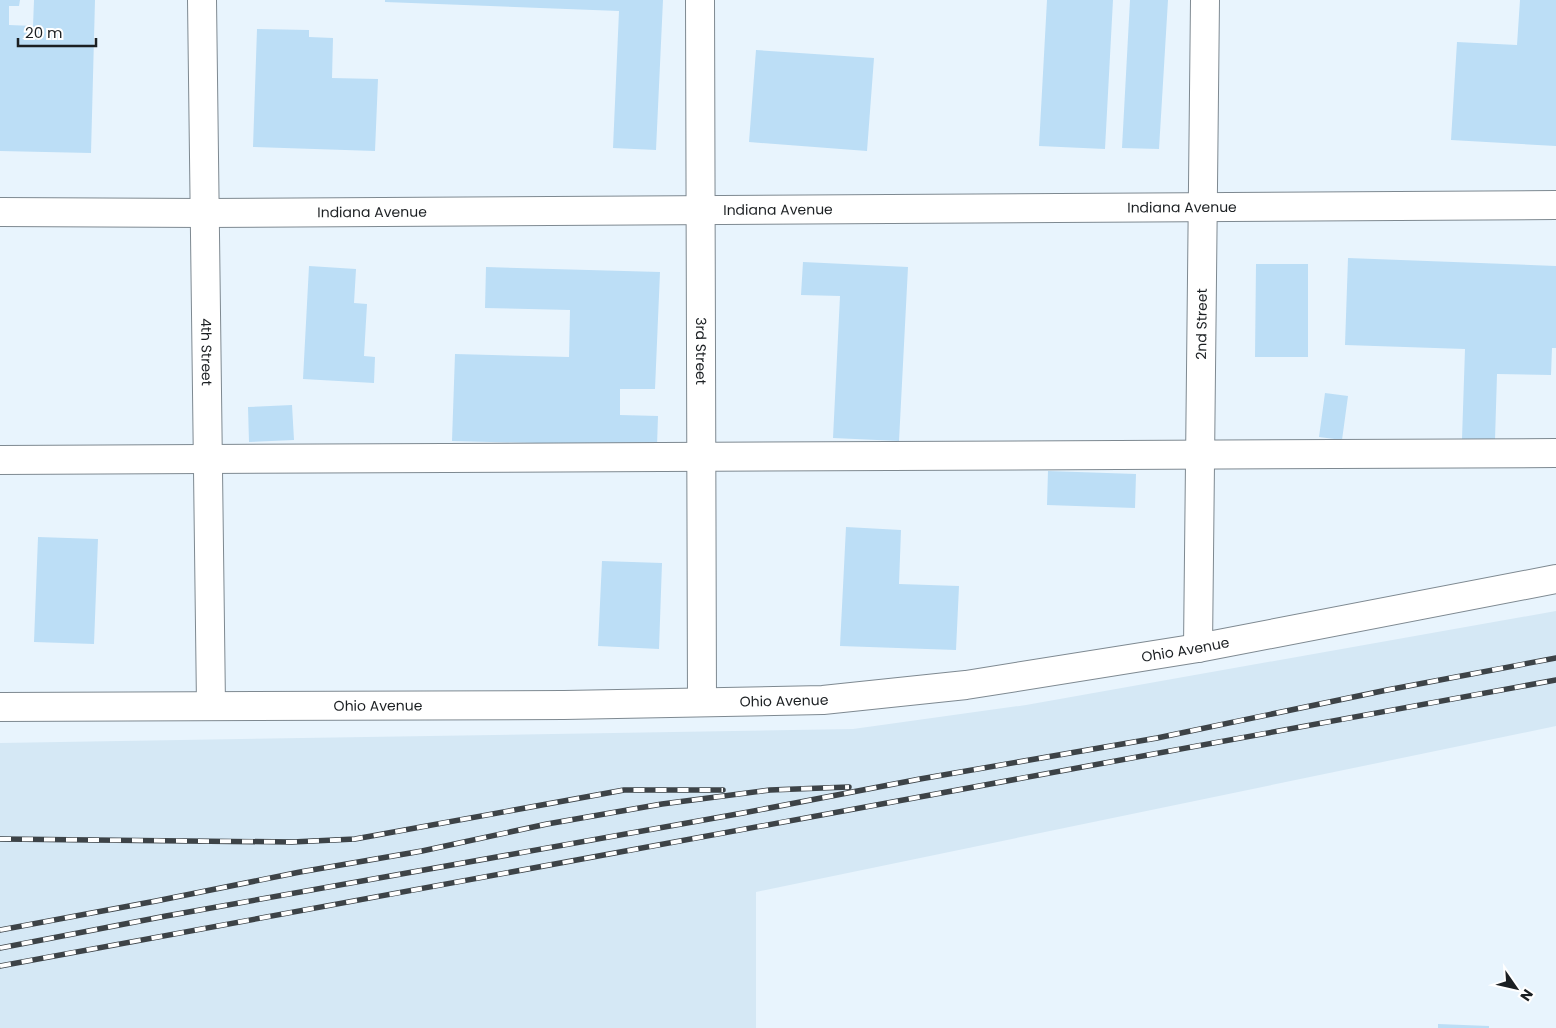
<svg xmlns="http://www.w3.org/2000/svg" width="1556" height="1028" font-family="Poppins,sans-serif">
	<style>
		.built { fill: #d5e8f5 }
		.building { fill: #bcdef6 }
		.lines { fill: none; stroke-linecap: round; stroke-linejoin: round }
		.minor-casing { stroke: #7e8991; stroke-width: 30 }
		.minor { stroke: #fff; stroke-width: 28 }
		.rail-casing { stroke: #3d4347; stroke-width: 5.5 }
		.rail { stroke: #fff; stroke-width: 4; stroke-dasharray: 11; stroke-linecap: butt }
		.labels { text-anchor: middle; stroke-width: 4; stroke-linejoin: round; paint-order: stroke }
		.street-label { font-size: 14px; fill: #1b1f22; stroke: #fff }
	</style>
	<rect width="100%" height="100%" fill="#e8f4fd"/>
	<path class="built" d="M1556 611V726L756 892V1028H0V743L853 729 1026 705Z"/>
	<path class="building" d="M0 0H20L19 6H9V25L33 26 34 0H95L91 153 0 151Z
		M385 0H663L656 150 613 148 619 11 385 2Z
		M1047 0H1113L1105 149 1039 146Z
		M1130 0H1168L1159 149 1122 148Z
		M1520 0H1556V146L1451 140 1457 42 1517 45Z
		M257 29 309 30V37L333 38 332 78 378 79 375 151 253 147Z
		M756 50 874 58 867 151 749 142Z
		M1348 258 1556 266V348H1552L1551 375 1497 374 1495 440 1462 439 1465 349 1345 345Z
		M803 262 908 267 899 441 833 438 840 296 801 295Z
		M1256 264H1308V357H1255Z
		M309 266 356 269 354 303 367 304 364 356 375 357 374 383 303 379Z
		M486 267 660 272 655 389H620V415L658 416 657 446 452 441 455 354 569 357 570 310 485 308Z
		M1325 393 1348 396 1342 440 1319 437Z
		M292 405 294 440 249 442 248 407Z
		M1048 471 1136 474 1135 508 1047 505Z
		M846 527 901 530 899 584 959 586 956 650 840 646Z
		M38 537 98 539 94 644 34 642Z
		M602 561 662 563 659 649 598 646Z
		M1438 1024 1489 1026V1028H1438Z"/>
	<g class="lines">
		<defs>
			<g id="minor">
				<path id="s1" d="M202 0 211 705"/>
				<path id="s2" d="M700 0 702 702"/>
				<path id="s3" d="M0 212 204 213 1556 205"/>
				<path d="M0 460 1556 453"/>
				<path id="s4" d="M1198 648 1205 0"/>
				<path id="s5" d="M0 707 564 705 823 700 966 685 1198 648 1556 579"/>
			</g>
		</defs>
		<use href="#minor" class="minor-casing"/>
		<use href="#minor" class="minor"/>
		<defs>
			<path id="rail" d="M0 839 292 842 355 839 624 790H723
				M0 930 156 901 300 872 422 851 547 824 662 804 770 790 849 787
				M0 948 166 916 743 813 920 779 1157 738 1387 690 1556 658
				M0 966 1556 680"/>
		</defs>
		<use href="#rail" class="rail-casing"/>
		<use href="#rail" class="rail"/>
	</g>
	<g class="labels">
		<g class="street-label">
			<text dy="5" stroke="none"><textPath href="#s3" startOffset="1182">Indiana Avenue</textPath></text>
			<text dy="5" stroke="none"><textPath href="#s3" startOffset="778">Indiana Avenue</textPath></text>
			<text dy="5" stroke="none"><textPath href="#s3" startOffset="372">Indiana Avenue</textPath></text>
			<text dy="5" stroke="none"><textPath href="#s4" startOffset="324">2nd Street</textPath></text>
			<text dy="5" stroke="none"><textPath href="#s2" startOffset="351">3rd Street</textPath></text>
			<text dy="5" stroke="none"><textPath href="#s1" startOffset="352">4th Street</textPath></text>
			<text dy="5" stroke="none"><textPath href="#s5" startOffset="1189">Ohio Avenue</textPath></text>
			<text dy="5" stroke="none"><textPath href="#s5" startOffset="784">Ohio Avenue</textPath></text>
			<text dy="5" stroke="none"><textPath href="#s5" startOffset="378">Ohio Avenue</textPath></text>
		</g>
	</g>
	<g transform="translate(1516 988) rotate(124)" stroke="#ffffff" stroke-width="4" paint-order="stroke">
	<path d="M0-4L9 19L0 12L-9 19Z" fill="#1b1f22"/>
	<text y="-8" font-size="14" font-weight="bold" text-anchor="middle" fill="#1b1f22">N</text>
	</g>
	<path d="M18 38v8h78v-8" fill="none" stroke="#1b1f22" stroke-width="2.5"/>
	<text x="25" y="38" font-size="15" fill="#1b1f22" stroke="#ffffff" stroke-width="4" paint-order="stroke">20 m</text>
</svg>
